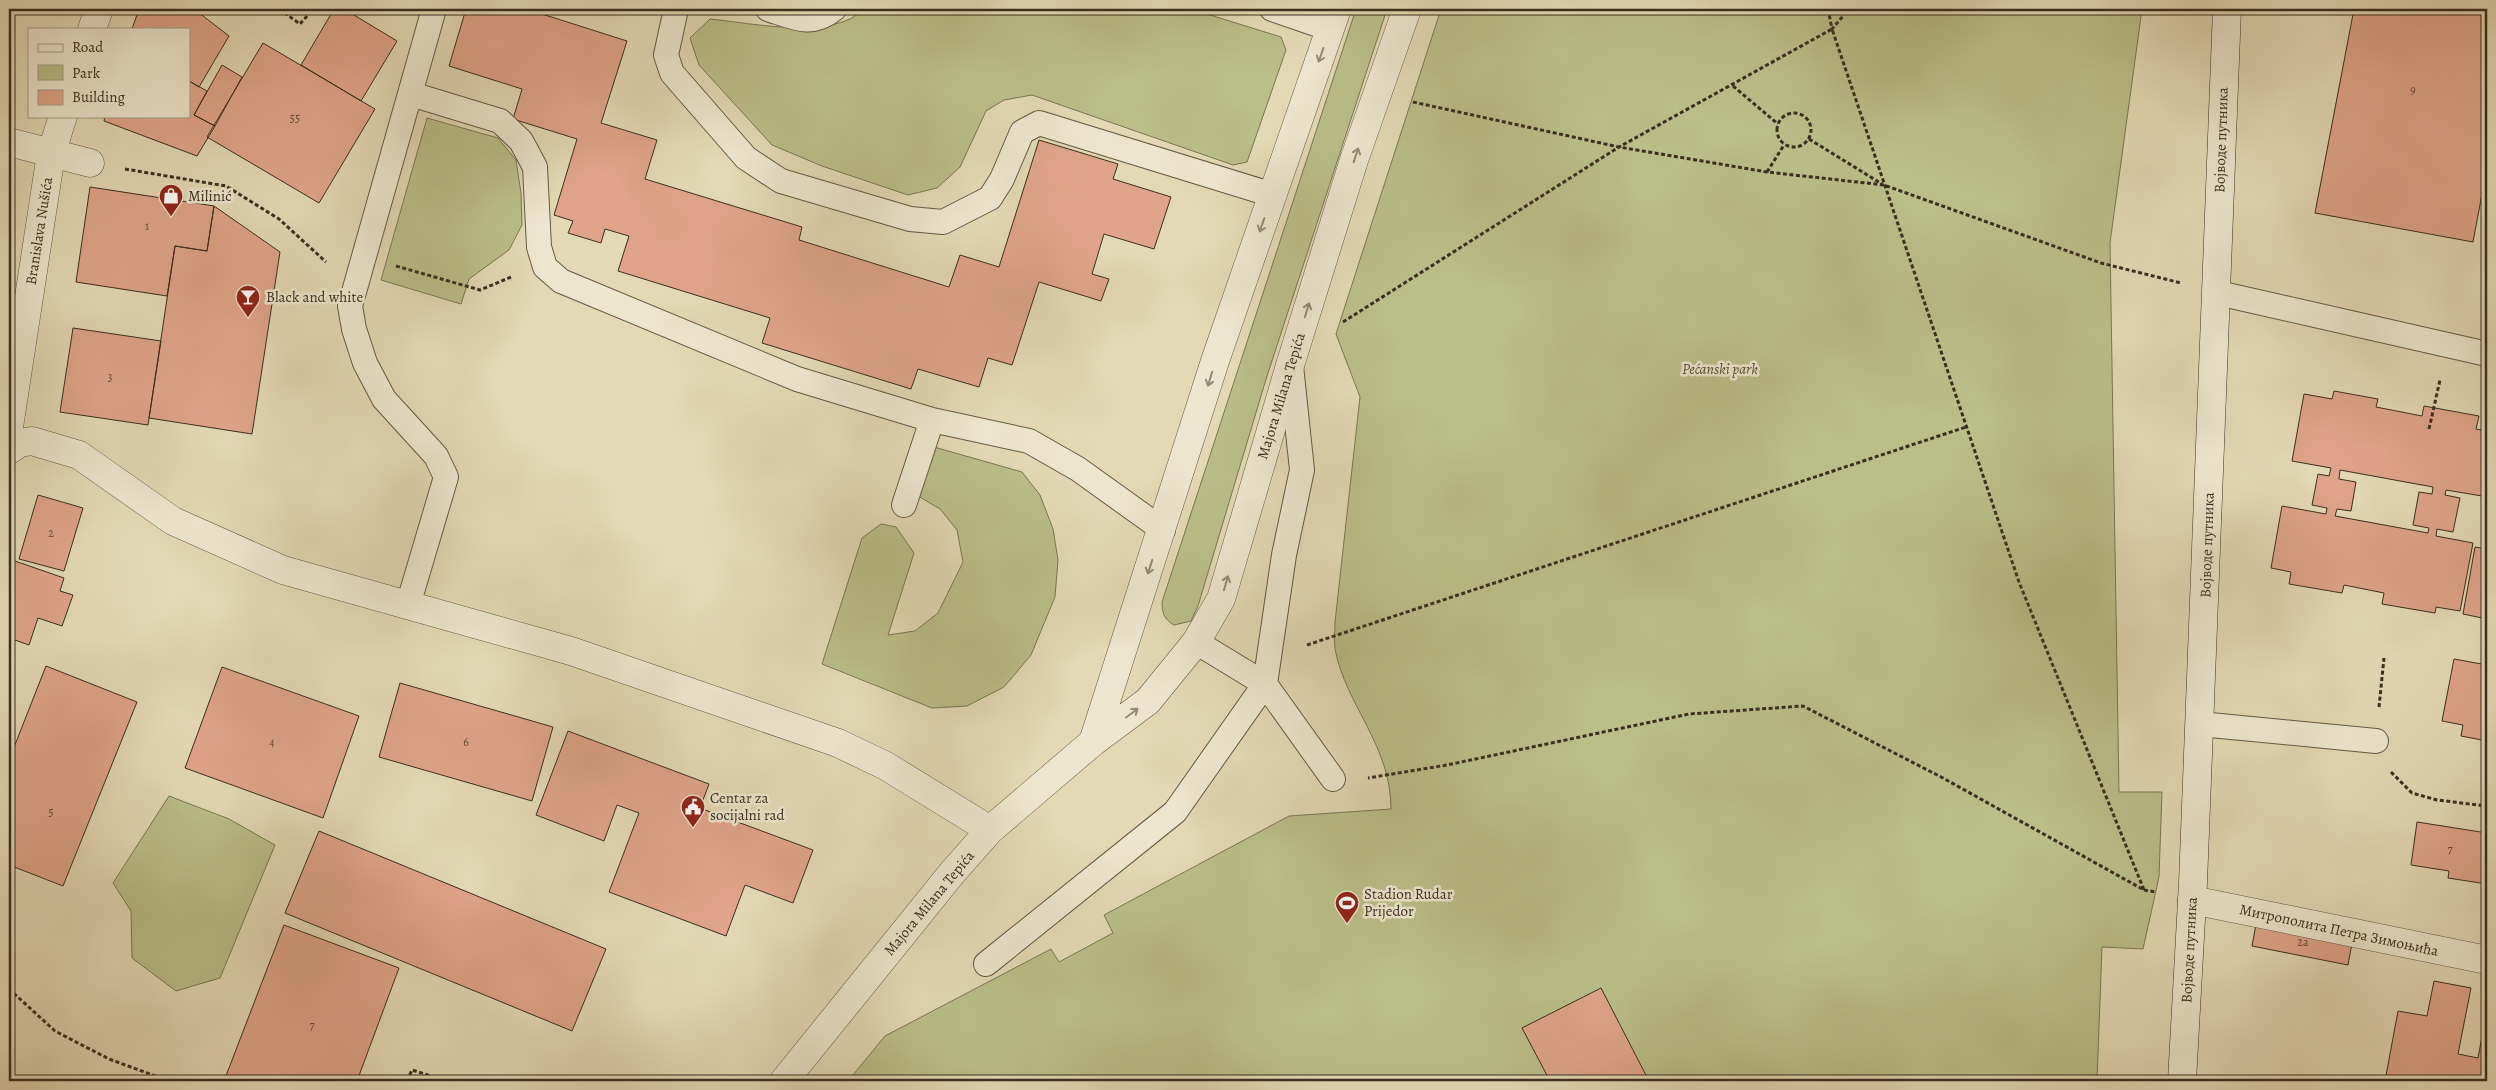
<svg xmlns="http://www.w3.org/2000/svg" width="2496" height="1090" font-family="Alegreya,serif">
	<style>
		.green { fill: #babe89; stroke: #7a7654 }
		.building { fill: #dfa489; stroke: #3b2e1f; fill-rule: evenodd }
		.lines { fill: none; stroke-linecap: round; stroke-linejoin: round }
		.lane-casing { stroke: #655944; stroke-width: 26 }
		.street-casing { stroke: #655944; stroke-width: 29 }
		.secondary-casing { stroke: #3b2e1f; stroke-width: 29 }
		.path { stroke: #3b2e1f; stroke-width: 3; stroke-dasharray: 4 2.5; stroke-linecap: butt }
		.lane { stroke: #ede6ce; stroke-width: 24 }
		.street { stroke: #ede6ce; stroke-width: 28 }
		.secondary { stroke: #ede6ce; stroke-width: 28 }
		.oneway { stroke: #948a76 }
		.labels { text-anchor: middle; stroke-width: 5; stroke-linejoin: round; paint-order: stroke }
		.number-label { font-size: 12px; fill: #644c3a }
		.street-label { font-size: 15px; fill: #3b2e1f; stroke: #ede6ce }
		.poi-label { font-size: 15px; fill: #3b2e1f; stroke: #ede6ce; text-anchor: start }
		.park-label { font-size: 15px; font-style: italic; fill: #544b34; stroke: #ede6ce }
	</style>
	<rect width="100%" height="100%" fill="#e3d9b4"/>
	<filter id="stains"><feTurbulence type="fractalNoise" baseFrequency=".004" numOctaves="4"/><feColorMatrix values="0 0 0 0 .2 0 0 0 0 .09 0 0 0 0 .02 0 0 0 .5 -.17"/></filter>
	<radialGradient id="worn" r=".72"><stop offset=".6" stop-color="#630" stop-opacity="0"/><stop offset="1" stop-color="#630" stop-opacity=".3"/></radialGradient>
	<path class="green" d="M864 9H1191L1281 37 1286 50 1247 162 1233 165 1032 95 1004 100 986 111 960 167 937 188 908 195 822 166 772 145 699 65 690 38 710 19C752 23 833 41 864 9Z
		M1356 9H1387L1267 376 1198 606 1191 621 1174 625C1164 619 1162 613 1162 602Z
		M1441 9H2142L2110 243 2119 792H2162L2159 877 2143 949 2102 947 2097 1081H848L885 1036 1051 949 1059 962 1113 933 1104 915 1289 816 1391 809C1391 745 1346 706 1335 649 1334 640 1335 630 1335 622L1360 397 1336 334Z
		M427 118 498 138 516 160 521 193 522 225 509 250 469 279 461 304 381 280Z
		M927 445 1022 472 1040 495 1053 529 1058 560 1055 597 1031 655 1004 687 967 706 932 708 822 664 862 538 881 524 896 527 914 553 888 635 915 631 938 613 963 562 957 530 940 509 911 492Z
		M169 796 229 819 275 845 220 978 176 991 132 958 131 911 113 883Z"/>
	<path class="building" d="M139 9H194L229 36 199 87 189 81V29H132Z
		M334 9H344L397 41 361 101 301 65Z
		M466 9H544L542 14 627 41 601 123 657 140 645 179 802 227 799 240 949 287 960 255 999 267 1039 140 1118 164 1113 179 1171 197 1154 249 1104 234 1092 274 1109 279 1101 301 1039 282 1012 365 988 358 979 387 918 369 911 389 762 343 770 318 618 271 629 236 605 229 601 243 568 233 573 221 554 215 577 139 513 119 522 89 449 66Z
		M2354 9H2463L2487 13V167L2473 242 2315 213Z
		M263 43 375 109 319 203 207 137Z
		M222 65 242 77 215 126 194 115Z
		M189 81 207 91 194 115 215 126 197 156 104 121 105 116H189Z
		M90 187 214 206 207 251 175 246 167 296 76 282Z
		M214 206 280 252 252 434 149 418 175 246 207 251Z
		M73 328 161 341 148 425 60 412Z
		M2334 391 2378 399 2376 407 2422 416 2424 406 2479 416 2476 429 2487 431V466L2482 496 2446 490 2445 495 2460 498 2453 532 2437 529 2436 536 2473 543 2460 611 2436 607 2435 613 2382 604 2384 593 2344 585 2342 593 2289 584 2291 572 2271 568 2282 506 2326 514 2327 508 2312 505 2318 474 2329 476 2331 468 2292 461 2304 394 2332 399ZM2340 470 2433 487 2432 494 2419 492 2413 525 2429 528 2428 533 2335 516 2337 509 2351 511 2356 482 2339 479Z
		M38 495 83 508 64 571 19 559Z
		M2475 547 2487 549V619L2463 614Z
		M12 560 64 578 60 591 73 595 62 626 38 618 29 645 9 638V571Z
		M2454 659 2487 665V741L2461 736 2463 725 2442 721Z
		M46 666 137 702 63 886 9 865V760Z
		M222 667 359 716 323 818 185 768Z
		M400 683 553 727 532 801 379 757Z
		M568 731 709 784 700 808 813 850 793 903 745 885 726 936 609 892 639 813 617 805 604 841 536 815Z
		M2417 822 2487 833V884L2448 878 2449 871 2411 865Z
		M319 831 606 949 572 1031 285 913Z
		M2257 919 2353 938 2348 965 2252 946Z
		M284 925 399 968 357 1081H224Z
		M2434 981 2471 988 2458 1054 2478 1058 2484 1026 2487 1027V1081H2385L2398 1011 2427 1016Z
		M1601 988 1649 1081H1550L1522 1028Z"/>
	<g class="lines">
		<defs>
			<path id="lane" d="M676 9 666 55 672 73 746 158 781 181 910 219 943 222 990 198 1002 179 1022 132 1039 123 1273 195
				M768 9C793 17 811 28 834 9
				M1272 9 1330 29
				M411 94 500 121 521 141 535 167 539 247 545 267 561 281 797 379 932 420 1029 441 1078 469 1163 530
				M2218 293 2487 354
				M904 505 932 420
				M408 605 446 477 436 456 384 399 365 363 354 329 350 306 434 9
				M1196 642 1265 684 1333 779
				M2200 724 2376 741
				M986 964 1175 812 1265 684 1284 555 1302 470 1291 366"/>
			<path id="street" d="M92 29 99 9
				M9 142 90 163
				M9 427 51 154 63 116
				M9 450 20 443 32 441 79 455 173 521 283 570 571 651 838 743 886 766 990 830
				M1093 742 1215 361 1337 9
				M2192 900 2487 960
				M784 1081 952 873 990 830 1093 742 1148 701 1196 642 1221 599 1291 362 1354 160 1407 9"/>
			<path id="secondary" d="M2182 1081 2193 883 2227 9"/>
		</defs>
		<use href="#lane" class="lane-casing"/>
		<use href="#street" class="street-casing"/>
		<use href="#secondary" class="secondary-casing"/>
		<path class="path" d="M279 9 300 24 313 9
			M1828 9 1832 29 1849 9
			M1733 86 1778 124
			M1413 102 1619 147 1767 172 1884 185 2101 263 2181 283
			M1777 130a17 17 0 1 1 34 0a17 17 0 1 1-34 0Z
			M1809 139 1882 184
			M125 169 226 186 279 219 326 262
			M1767 172 1784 145
			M396 266 480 290 511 277
			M1343 322 1619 147 1832 29 2019 582 2144 890 1943 778 1803 706 1689 714 1447 765 1368 778
			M2429 429 2440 380
			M1307 645 1966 427
			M2379 707 2384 658
			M2391 772 2412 793 2437 800 2487 806
			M2144 890 2156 892
			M9 989 55 1031 109 1059 169 1081
			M407 1081 412 1070 447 1081"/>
		<use href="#lane" class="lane"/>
		<use href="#street" class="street"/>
		<use href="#secondary" class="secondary"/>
	</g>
	<defs><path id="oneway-shaft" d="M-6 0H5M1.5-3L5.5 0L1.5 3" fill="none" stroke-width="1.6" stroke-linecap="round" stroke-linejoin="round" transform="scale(1.25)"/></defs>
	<g class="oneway">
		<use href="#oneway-shaft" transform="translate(1321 55) rotate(109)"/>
		<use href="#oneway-shaft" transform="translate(1356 155) rotate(-72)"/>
		<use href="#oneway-shaft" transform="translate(1262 225) rotate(109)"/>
		<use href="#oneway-shaft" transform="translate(1307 310) rotate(-73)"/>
		<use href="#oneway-shaft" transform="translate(1210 379) rotate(107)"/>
		<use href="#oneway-shaft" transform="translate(1150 567) rotate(108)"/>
		<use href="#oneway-shaft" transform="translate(1226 583) rotate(-74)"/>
		<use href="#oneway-shaft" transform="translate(1132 713) rotate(-37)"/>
	</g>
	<defs>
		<symbol id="shop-pin" viewBox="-11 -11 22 30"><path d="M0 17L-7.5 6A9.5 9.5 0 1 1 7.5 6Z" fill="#8f2418" stroke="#ede6ce"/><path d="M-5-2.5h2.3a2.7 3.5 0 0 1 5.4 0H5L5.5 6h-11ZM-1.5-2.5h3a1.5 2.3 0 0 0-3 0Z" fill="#fff"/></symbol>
		<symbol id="bar-pin" viewBox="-11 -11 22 30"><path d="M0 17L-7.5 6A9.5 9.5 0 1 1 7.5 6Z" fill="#8f2418" stroke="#ede6ce"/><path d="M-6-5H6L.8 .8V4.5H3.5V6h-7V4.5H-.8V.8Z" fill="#fff"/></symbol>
		<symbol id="civic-pin" viewBox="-11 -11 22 30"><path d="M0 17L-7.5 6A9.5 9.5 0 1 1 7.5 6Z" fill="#8f2418" stroke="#ede6ce"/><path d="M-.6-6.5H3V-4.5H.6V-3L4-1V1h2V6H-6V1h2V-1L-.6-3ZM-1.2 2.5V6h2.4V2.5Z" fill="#fff"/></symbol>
		<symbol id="stadium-pin" viewBox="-11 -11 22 30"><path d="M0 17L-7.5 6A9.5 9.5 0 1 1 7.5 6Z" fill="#8f2418" stroke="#ede6ce"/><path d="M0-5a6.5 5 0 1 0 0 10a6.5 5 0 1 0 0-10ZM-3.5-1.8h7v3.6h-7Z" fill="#fff"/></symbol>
	</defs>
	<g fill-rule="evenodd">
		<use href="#shop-pin" x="157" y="182" width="28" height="38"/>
		<use href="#bar-pin" x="234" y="283" width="28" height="38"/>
		<use href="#civic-pin" x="679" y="793" width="28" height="38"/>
		<use href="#stadium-pin" x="1333" y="889" width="28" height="38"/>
	</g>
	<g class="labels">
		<g class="number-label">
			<text x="2413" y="94">9</text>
			<text x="295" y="122">55</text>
			<text x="147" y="230">1</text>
			<text x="110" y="381">3</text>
			<text x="51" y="537">2</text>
			<text x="272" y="746">4</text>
			<text x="466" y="746">6</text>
			<text x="51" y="816">5</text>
			<text x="2450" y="853">7</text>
			<text x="2303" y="946">2a</text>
			<text x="312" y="1029">7</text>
		</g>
		<g class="street-label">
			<text transform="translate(2221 140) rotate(-88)" y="5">Војводе путника</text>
			<text transform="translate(39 231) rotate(-81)" y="5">Branislava Nušića</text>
			<text transform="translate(1281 396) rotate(-73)" y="5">Majora Milana Tepića</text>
			<text transform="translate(2207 545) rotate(-88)" y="5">Војводе путника</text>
			<text transform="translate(929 903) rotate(-50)" y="5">Majora Milana Tepića</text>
			<text transform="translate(2339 930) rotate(12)" y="5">Митрополита Петра Зимоњића</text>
			<text transform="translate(2189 950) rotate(-87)" y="5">Војводе путника</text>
		</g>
		<g class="poi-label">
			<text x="188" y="201">Milinić</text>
			<text x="266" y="302">Black and white</text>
			<text x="710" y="803">Centar za<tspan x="710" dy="17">socijalni rad</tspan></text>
			<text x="1364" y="899">Stadion Rudar<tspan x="1364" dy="17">Prijedor</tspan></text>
		</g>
		<g class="park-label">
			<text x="1720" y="374">Pećanski park</text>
		</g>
	</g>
	<rect width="2496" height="1090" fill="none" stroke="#e3d9b4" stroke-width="30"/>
	<rect x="10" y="10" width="2476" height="1070" fill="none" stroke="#3b2e1f" stroke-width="2.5"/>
	<rect x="15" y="15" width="2466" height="1060" fill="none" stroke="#3b2e1f"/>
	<rect x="28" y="28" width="162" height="90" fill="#ede6ce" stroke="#a69c88"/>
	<rect x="38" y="44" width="25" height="8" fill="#ede6ce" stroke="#a69c88"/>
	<text x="72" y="52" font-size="15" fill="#3b2e1f">Road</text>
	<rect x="38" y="65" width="25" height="15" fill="#babe89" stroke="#a69c88"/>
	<text x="72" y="78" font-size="15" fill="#3b2e1f">Park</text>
	<rect x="38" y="90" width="25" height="15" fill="#dfa489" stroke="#a69c88"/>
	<text x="72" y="102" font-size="15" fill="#3b2e1f">Building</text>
	<rect width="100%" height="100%" filter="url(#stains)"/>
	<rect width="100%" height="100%" fill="url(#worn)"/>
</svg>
